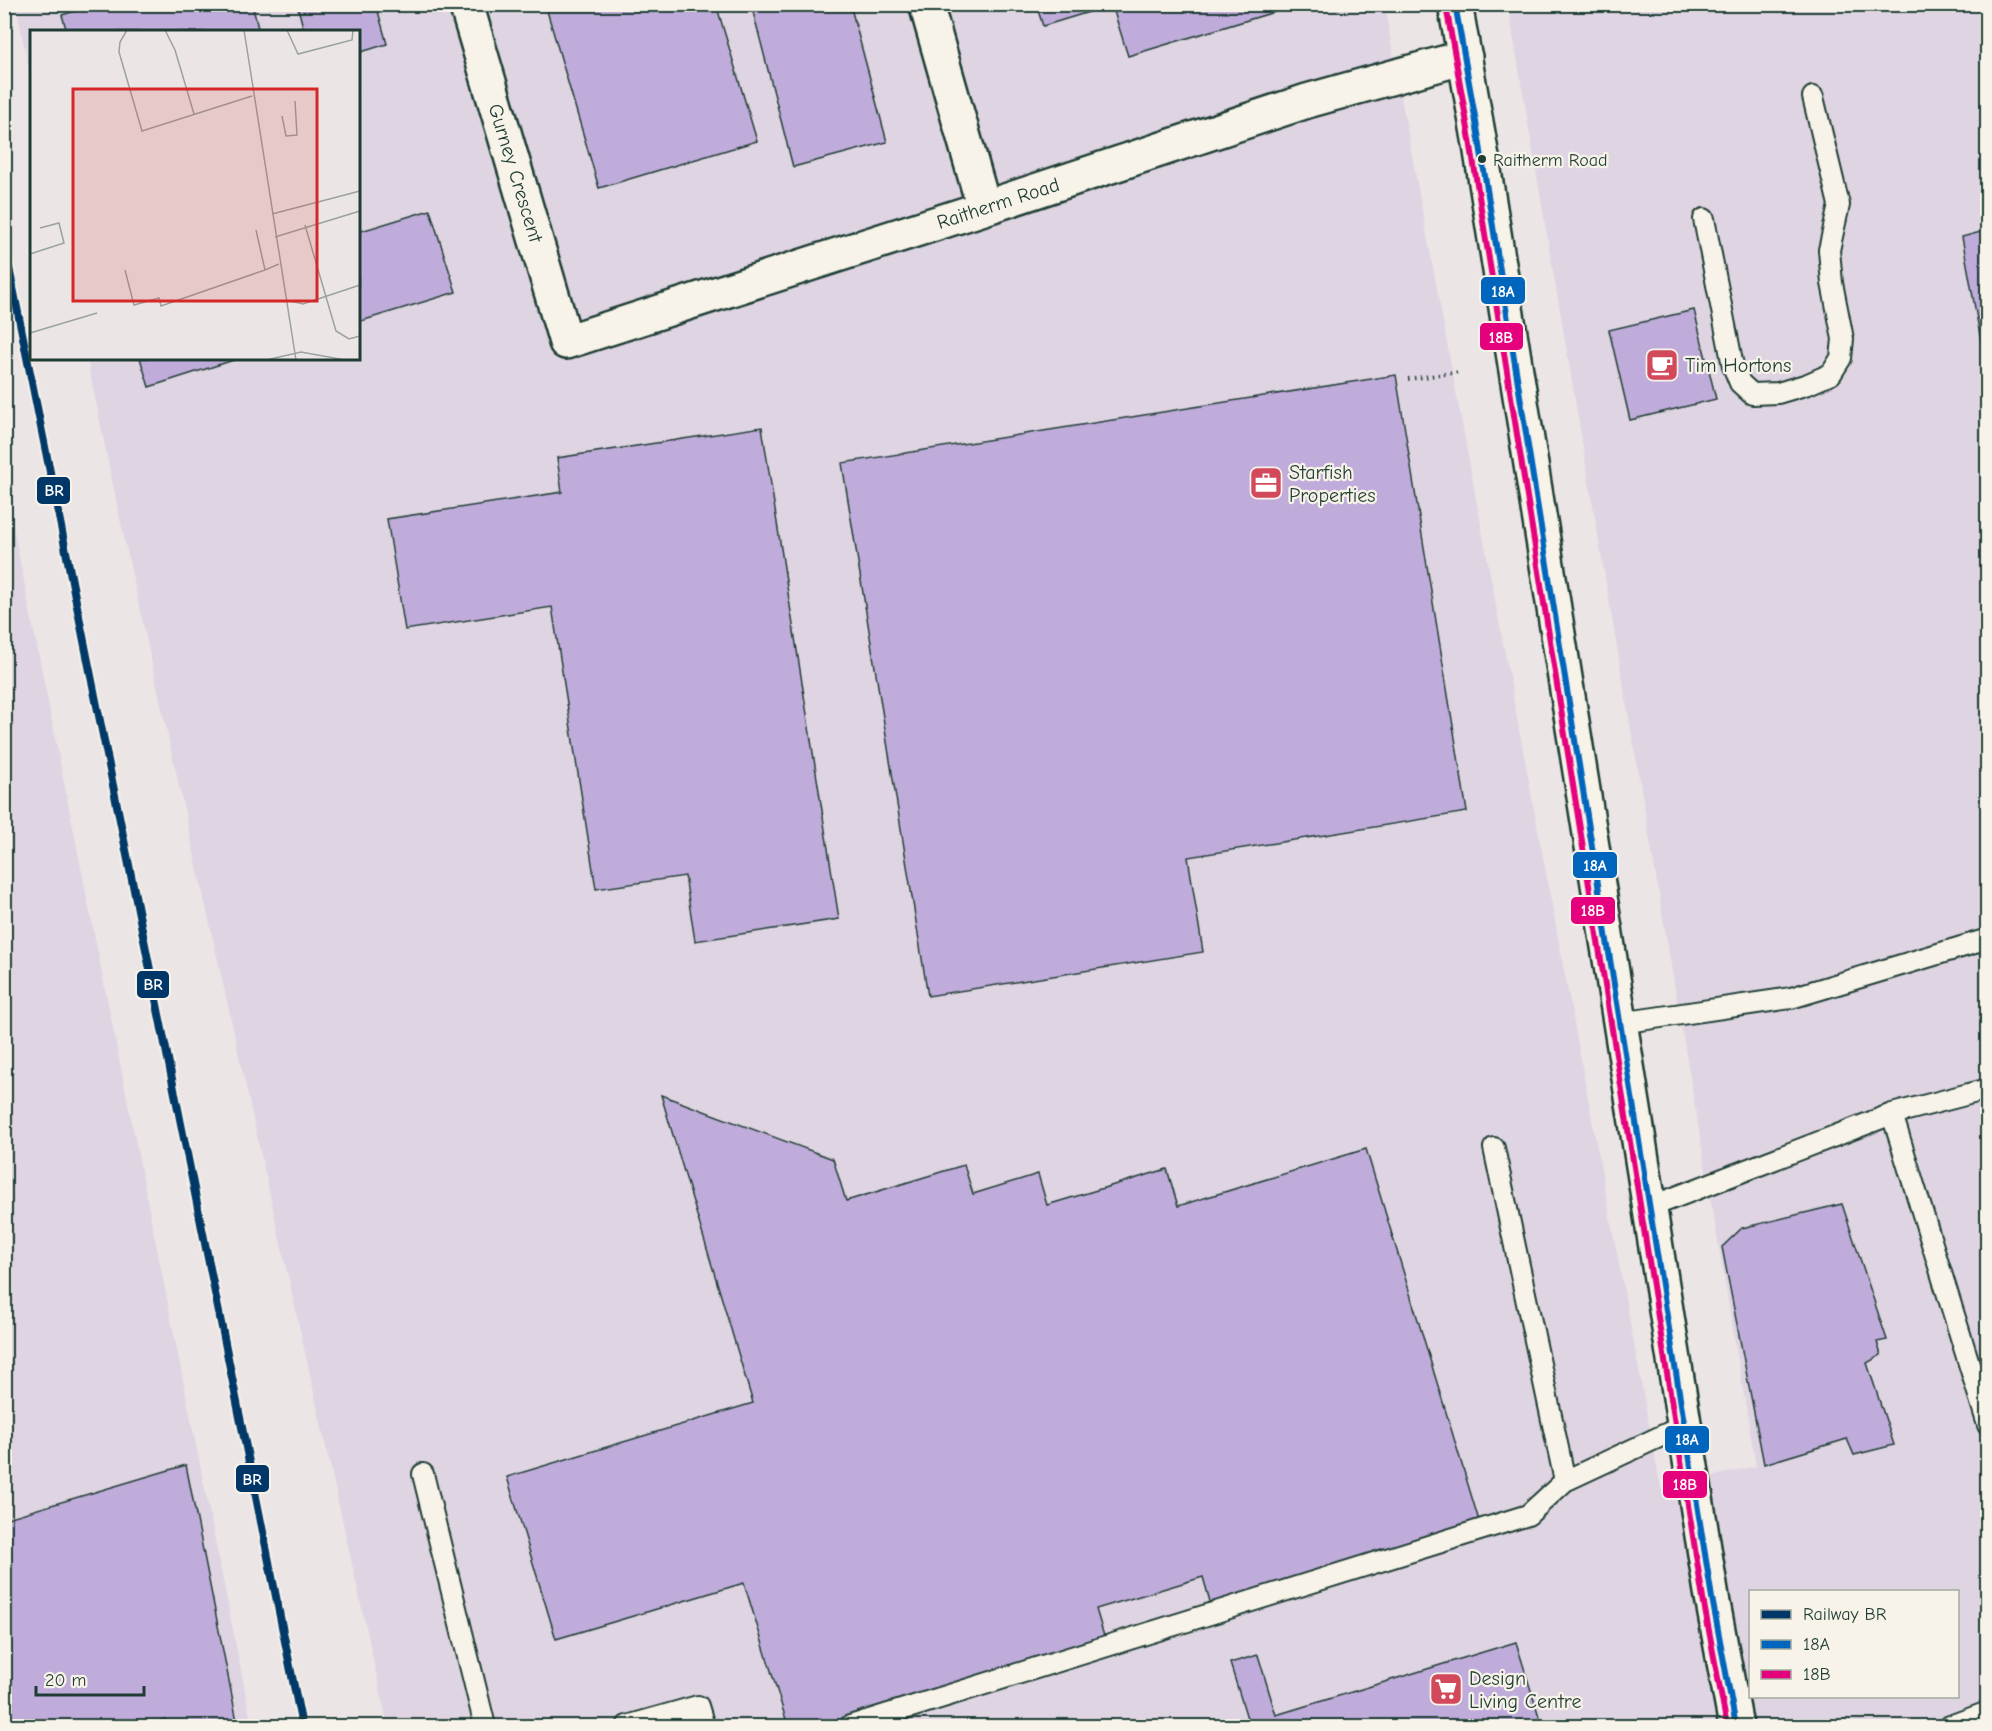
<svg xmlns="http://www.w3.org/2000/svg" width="1992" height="1731" font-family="'Comic Neue',sans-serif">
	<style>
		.built { fill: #dfd4e2; fill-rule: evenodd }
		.building { fill: #c0acdb; stroke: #1f3d34; stroke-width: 1.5 }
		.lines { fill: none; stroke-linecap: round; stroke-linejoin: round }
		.lane-casing { stroke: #1f3d34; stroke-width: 24 }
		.street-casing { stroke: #1f3d34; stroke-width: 38 }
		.secondary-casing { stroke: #1f3d34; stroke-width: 38 }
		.path { stroke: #1f3d34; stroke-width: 4; stroke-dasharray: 1.5 4.5; stroke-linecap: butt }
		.lane { stroke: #f7f3e8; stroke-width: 20 }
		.street { stroke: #f7f3e8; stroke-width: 33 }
		.secondary { stroke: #f7f3e8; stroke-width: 33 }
		.bus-1-casing { stroke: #f7f3e8; stroke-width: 10 }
		.bus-2-casing { stroke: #f7f3e8; stroke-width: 10 }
		.bus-1 { stroke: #0065bd; stroke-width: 6 }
		.bus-2 { stroke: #e5007d; stroke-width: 6 }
		.rail-1-casing { stroke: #f7f3e8; stroke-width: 12 }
		.rail-1 { stroke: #003768; stroke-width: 8 }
		.bus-dot { fill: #1f3d34; stroke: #f7f3e8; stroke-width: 2 }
		.labels { text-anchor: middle; stroke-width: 4.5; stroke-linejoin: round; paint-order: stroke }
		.bus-label { font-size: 18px; fill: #1f3d34; stroke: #f7f3e8; text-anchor: start }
		.street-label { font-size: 20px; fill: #1f3d34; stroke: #f7f3e8 }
		.poi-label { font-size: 20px; fill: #1f3d34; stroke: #f7f3e8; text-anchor: start }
		.inset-road { fill: none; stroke: #9aa29e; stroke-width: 1.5 }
		.view { fill: #d62828; fill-opacity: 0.15; stroke: #d62828; stroke-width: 3 }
		.inset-edge { fill: none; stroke: #1f3d34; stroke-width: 3 }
		.line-badge { stroke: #f7f3e8; stroke-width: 2 }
		.badge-label { font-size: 16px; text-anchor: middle; font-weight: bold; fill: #fff }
	</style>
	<rect width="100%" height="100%" fill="#ece5e5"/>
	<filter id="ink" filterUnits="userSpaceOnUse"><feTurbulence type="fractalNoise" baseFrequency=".0167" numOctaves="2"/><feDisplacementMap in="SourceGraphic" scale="12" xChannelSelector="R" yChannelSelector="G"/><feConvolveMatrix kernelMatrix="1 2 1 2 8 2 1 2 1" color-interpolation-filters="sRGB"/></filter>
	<g filter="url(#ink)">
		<path class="built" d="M16 5H1386L1388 27 1661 1489 1756 1466 1508 5H1987V1726H388L124 538 87 359 358 358V32H32L31 80ZM1750 1592H1958V1696H1750Z
			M5 486 252 1726H5Z"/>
		<path class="building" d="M98 4H252L259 32H67L62 15Z
			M297 4H376L387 44 358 53V32H288L303 27Z
			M545 4H716L757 141 599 188Z
			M751 4H850L887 142 793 167Z
			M1036 4H1301L1128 56 1112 5 1043 26Z
			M430 210 456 292 358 322V232Z
			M1988 230V379L1962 237Z
			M1694 310 1716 399 1630 420 1609 330Z
			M140 358H240L149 387Z
			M1396 375 1467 812 1188 857 1203 952 928 996 842 463Z
			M762 427 839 919 695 941 685 876 596 889 552 607 405 630 387 519 562 492 557 458Z
			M661 1095 833 1159 846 1201 964 1165 973 1194 1038 1174 1047 1205 1167 1169 1178 1206 1366 1149 1480 1524 1211 1605 1203 1577 1096 1609 1106 1643 827 1726H788L744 1583 556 1639 507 1477 753 1403Z
			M1842 1204 1887 1340 1877 1342 1881 1355 1867 1363 1894 1445 1854 1455 1847 1439 1764 1464 1722 1247 1742 1228Z
			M186 1465 238 1726H167L165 1719 141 1726H4V1519Z
			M1516 1642 1542 1726H1236L1235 1722 1247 1718 1230 1663 1258 1655 1276 1715Z"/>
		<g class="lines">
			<defs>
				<path id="lane" d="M1704 219 1733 366 1740 383 1752 394 1778 393 1808 384 1831 374 1841 358 1843 339 1832 283 1829 250 1839 205 1813 97
					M1620 1023 1791 998 1988 939
					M1892 1114 1988 1425
					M1494 1148 1565 1481 1685 1425
					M1650 1207 1892 1114 1988 1089
					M423 1474 485 1726
					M627 1726 698 1706 704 1726
					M850 1726 1528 1515 1565 1481
					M1950 1726 1988 1712"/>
				<path id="street" d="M466 4 566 342 984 208 1307 101 1465 57
					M926 4 984 208"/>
				<path id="secondary" d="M1455 4 1479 139 1712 1598 1736 1726"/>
			</defs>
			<use href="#lane" class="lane-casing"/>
			<use href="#street" class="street-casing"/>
			<use href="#secondary" class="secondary-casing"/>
			<path class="path" d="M1408 379 1460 372"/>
			<use href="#lane" class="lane"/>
			<use href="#street" class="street"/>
			<use href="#secondary" class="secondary"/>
			<defs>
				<path id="bus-1" d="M1455 4 1479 139 1712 1598 1736 1726"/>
				<path id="bus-2" d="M1446 6 1470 140 1703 1599 1727 1726"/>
			</defs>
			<use href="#bus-1" class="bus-1-casing"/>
			<use href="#bus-2" class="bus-2-casing"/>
			<use href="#bus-1" class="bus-1"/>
			<use href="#bus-2" class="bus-2"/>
			<defs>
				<path id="rail-1" d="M4 243 302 1726"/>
			</defs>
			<use href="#rail-1" class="rail-1-casing"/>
			<use href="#rail-1" class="rail-1"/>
		</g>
	</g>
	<defs>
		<symbol id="cafe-square" viewBox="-11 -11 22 22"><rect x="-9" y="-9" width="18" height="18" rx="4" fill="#d1495b" stroke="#f7f3e8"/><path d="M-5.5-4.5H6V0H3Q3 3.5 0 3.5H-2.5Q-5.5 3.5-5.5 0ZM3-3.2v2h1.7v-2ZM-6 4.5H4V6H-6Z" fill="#fff"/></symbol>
		<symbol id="office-square" viewBox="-11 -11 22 22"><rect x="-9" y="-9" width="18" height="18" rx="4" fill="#d1495b" stroke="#f7f3e8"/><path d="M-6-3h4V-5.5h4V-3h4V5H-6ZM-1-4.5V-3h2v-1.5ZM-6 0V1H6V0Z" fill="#fff"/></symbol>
		<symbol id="supermarket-square" viewBox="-11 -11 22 22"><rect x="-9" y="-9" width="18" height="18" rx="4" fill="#d1495b" stroke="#f7f3e8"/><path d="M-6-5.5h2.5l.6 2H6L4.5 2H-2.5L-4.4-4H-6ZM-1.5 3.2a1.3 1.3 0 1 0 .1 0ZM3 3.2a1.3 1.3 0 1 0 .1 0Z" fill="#fff"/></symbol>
	</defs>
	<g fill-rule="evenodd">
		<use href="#cafe-square" x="1643" y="346" width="38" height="38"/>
		<use href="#office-square" x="1247" y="464" width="38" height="38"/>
		<use href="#supermarket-square" x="1427" y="1670" width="38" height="38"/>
	</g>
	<circle class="bus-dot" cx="1482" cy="159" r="5"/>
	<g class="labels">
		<g class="bus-label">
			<text x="1493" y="166">Raitherm Road</text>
		</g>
		<g class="street-label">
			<text transform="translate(516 173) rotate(73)" y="7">Gurney Crescent</text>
			<text transform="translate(998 203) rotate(-18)" y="7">Raitherm Road</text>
		</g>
		<g class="poi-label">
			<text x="1685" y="372">Tim Hortons</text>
			<text x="1289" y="479">Starfish<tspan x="1289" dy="23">Properties</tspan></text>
			<text x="1469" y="1685">Design<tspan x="1469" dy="23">Living Centre</tspan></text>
		</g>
	</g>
	<g transform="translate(30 30)">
		<rect width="330" height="330" fill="#ece5e5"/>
		<path class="inset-road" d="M97 0 90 12 89 22 112 101 222 66M135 0 145 20 164 84M214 0 266 330M257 0 268 24 322 10 323 0M252 86 256 106 267 105 265 71M242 184 330 161M275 195 306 301 319 309 330 306M226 200 235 240 249 234M245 207 330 181M0 224 34 213 29 193 10 198M95 240 104 275 129 268 131 276 235 240M256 270 273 274 330 255M0 303 67 283M236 330 271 322 315 330"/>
		<path class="view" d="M43 59H287V271H43Z"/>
		<rect width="330" height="330" class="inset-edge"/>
	</g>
	<g class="line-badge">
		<rect x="1480" y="276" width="46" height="29" rx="6" fill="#0065bd"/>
		<rect x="1479" y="322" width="45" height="29" rx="6" fill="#e5007d"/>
		<rect x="36" y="476" width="35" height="29" rx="6" fill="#003768"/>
		<rect x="1572" y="851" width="46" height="28" rx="6" fill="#0065bd"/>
		<rect x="1570" y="896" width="46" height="29" rx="6" fill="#e5007d"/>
		<rect x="136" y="970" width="34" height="29" rx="6" fill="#003768"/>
		<rect x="1664" y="1425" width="46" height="29" rx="6" fill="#0065bd"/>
		<rect x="235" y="1464" width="35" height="29" rx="6" fill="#003768"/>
		<rect x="1662" y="1470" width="46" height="29" rx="6" fill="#e5007d"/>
	</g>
	<g class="badge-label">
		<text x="1503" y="297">18A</text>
		<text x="1501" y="343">18B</text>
		<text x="54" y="496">BR</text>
		<text x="1595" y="871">18A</text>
		<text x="1593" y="916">18B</text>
		<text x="153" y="990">BR</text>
		<text x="1687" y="1445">18A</text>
		<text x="252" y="1485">BR</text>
		<text x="1685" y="1490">18B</text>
	</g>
	<rect width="1992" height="1731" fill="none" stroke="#f7f3e8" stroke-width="24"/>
	<rect x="12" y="12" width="1968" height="1707" fill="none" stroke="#1f3d34" stroke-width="2" filter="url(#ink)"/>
	<rect x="1749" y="1590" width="210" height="108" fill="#f7f3e8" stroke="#a1aaa0" stroke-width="1.5"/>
	<rect x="1761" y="1610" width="30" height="9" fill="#003768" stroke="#a1aaa0" stroke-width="1.5"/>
	<text x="1803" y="1620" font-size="18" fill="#1f3d34">Railway BR</text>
	<rect x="1761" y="1640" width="30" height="9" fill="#0065bd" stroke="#a1aaa0" stroke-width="1.5"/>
	<text x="1803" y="1650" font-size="18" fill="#1f3d34">18A</text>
	<rect x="1761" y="1670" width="30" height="9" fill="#e5007d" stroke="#a1aaa0" stroke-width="1.5"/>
	<text x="1803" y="1680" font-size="18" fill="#1f3d34">18B</text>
	<path d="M36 1686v9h108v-9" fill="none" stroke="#1f3d34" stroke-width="3"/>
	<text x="45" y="1686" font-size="18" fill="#1f3d34" stroke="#f7f3e8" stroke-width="4.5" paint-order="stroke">20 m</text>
</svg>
